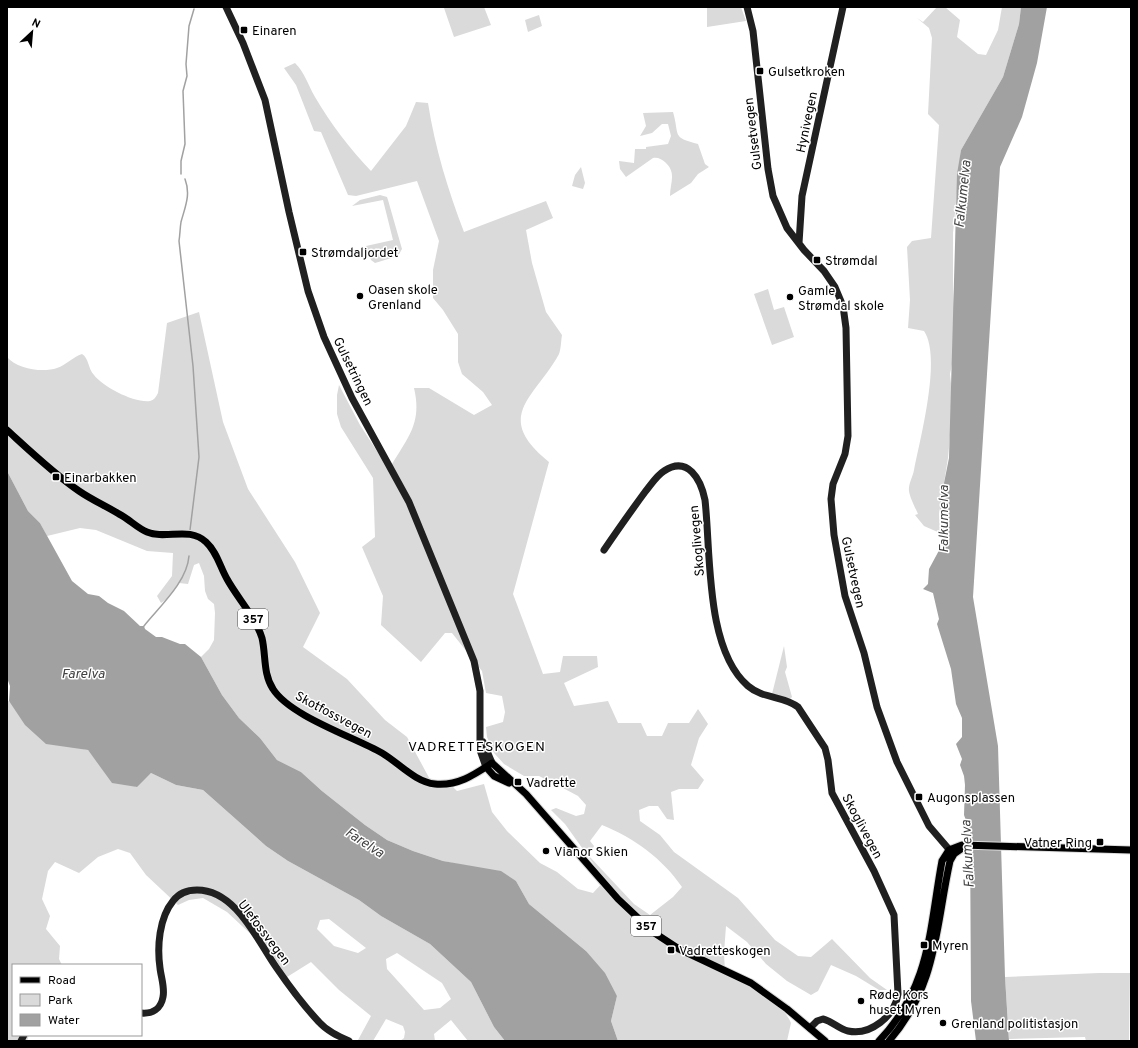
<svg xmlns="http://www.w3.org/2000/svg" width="1138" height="1048" font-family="Overpass,sans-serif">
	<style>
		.green { fill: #dadada; fill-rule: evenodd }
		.water { fill: #a1a1a1 }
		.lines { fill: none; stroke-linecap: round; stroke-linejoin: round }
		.stream { stroke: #a1a1a1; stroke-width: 1.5 }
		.primary-casing { stroke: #dbdbdb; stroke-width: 9 }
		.secondary { stroke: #202020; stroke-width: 7 }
		.primary { stroke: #000; stroke-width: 7 }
		.poi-dot { fill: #000; stroke: #fff; stroke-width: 1.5 }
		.labels { text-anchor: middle; stroke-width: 3; stroke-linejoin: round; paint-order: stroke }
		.shield { fill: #fff; stroke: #4c4c4c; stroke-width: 1 }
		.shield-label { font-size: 12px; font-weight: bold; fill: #000 }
		.poi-label { font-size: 13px; fill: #000; stroke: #fff; text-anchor: start }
		.street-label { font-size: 13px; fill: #000; stroke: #fff }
		.water-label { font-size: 14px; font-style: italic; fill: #424242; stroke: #fff }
		.neighbourhood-label { font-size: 14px; letter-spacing: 1px; fill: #000; stroke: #fff }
	</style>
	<rect width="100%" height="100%" fill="#fff"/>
	<path class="green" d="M484 7 491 25 454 37 444 8Z
		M707 7H741L746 21 707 27Z
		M937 7H945L960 20 957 37 978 54 986 55 998 30 1002 7H1021L1019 24 1003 77 961 150 953 233V289L956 345 950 374 953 402 948 458 939 514 940 533 924 526 915 515 918 514C915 507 910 498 909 491 908 485 913 476 914 470 920 439 942 357 924 331L908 328 910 300 907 247 912 241 931 238 939 125 928 114 932 38 929 28 917 18 923 22Z
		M539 15 542 26 528 32 525 20Z
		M295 63C305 73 308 85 315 97 331 124 349 148 371 171L406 126 416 102 428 103C435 148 448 190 464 232L546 201 553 218 526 230 532 263 546 312 562 335C561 341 561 349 559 354 535 398 492 416 549 462L513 594 543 674 560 672 563 656H597L598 667 564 683 574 706 608 701 618 723H641L647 736H662L668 723H689L698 709 708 724 699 738 691 765 704 780 698 789H679L671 792 674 820 667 819 658 806H649L639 810 640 821 660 835 674 852 738 898 775 940 798 956 811 957 832 939 870 978 887 990H879L856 976 831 965 818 991 811 995 787 981 766 964 747 942 726 926 724 953 725 973C744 983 783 1002 791 1023L787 1041H618L611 1021 617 996 586 951 529 904 516 881 472 867 443 861 413 851 387 840 365 825 322 791 301 772 277 760 260 738 239 718 222 695 201 657 209 649 214 640 215 613 214 604 208 599 205 591 204 576 199 563 194 565 188 584 179 583 167 599 161 603 157 596 172 576 173 553 147 551 96 530 80 528 47 536 40 523 28 511 7 471V357C17 369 43 373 57 368 66 365 73 357 82 354 89 358 88 369 94 375 103 387 134 403 150 401 154 400 156 397 158 393L167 323 199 312 223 422 248 489 295 562 320 613 303 647 347 679 385 720 407 737 433 785 450 784 457 791 484 784 492 812 507 831 540 863 557 872 578 889 593 893 605 880 565 824 551 810 556 808 576 816 584 814 586 805 578 796 563 788 539 776H524L504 764 494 753 487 737 486 727 503 722 505 712 502 696 486 693 482 671 452 633H445L421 662 381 625 383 596 362 547 375 537 373 478 341 427 337 414V395L339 385 360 425 386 465 392 464C409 436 422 422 414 388H429L474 415 492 405 483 392 462 374 458 362V334L443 310 433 298V270L439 241 417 181 356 196 348 195 321 132 314 131 296 85 284 68ZM602 825C634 838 662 858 682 887L673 897 650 915 634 904 589 856 594 846 590 841Z
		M673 112C680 136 671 137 698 144L705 164 709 167 698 174 691 183 670 196C670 182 677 173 665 162 661 159 658 157 653 158L626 177 620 169 619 161 634 163 635 149H646V147L668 144 671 136 668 124H662L652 133 640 136 646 126 643 113Z
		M581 167 585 183 583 189 572 186 575 175Z
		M380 195 387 197 388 200 402 249 398 256 375 263 371 260 366 246 393 240 383 200 352 206 360 200Z
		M768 289 774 310 784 307 794 337 772 345 754 294Z
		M784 646 787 667 785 672 792 697 790 699 772 694Z
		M7 700 69 746 88 750 100 765 136 787 151 773 176 785 203 790 266 846 288 861 359 900 381 916 430 944 471 982 494 1027 505 1041H468L451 1020 434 1034 435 1041H400L404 1038 405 1032 403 1026 386 1019 373 1041 358 1040 371 1016 339 990 311 962 287 977 272 954 227 912 203 898 189 900 178 905 146 875 130 853 118 849 98 857 79 873 55 862 48 871 42 899 50 916 46 929 60 946 59 959 62 965H13V1035H29L27 1041H7ZM329 919 366 948 358 953 334 946 317 929 320 920ZM397 953 442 983 451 999 440 1008 424 1010 387 969 386 959Z
		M1099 973H1130L1129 1041H1086L1085 1037 1009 1039 1005 977Z"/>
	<path class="water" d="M1021 7H1047L1037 63 1022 117 1000 167 973 597 998 746 1005 977 1009 1041H976L971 1001 970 832 964 815 965 785 964 776 960 765 962 759 956 744 962 737V718L956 704 951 669 937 624 939 619 933 593 923 589 928 584 929 569 943 543 940 503 949 458 957 174 961 150 1003 77 1019 24Z
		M7 471 28 511 40 523 72 581 88 594 99 596 108 603 124 611 140 626H144L145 629 156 637H162L180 644H185L201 657 222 695 239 718 260 738 277 760 301 772 322 791 365 825 387 840 413 851 443 861 501 871 516 881 529 904 586 951 605 973 617 996 611 1021 618 1041H505L494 1027 471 982 430 944 381 916 359 900 288 861 266 846 203 790 176 785 151 773 137 787 112 783 88 750 46 744 25 725 9 701 10 686 7 678Z"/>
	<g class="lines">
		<path class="stream" d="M181 174V161L185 144 183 91 187 76 186 64 189 26 194 9
			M185 179C191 195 185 207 181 222 180 228 180 235 179 241L193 366 199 457 190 530
			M144 626C160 606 187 582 189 556"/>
		<defs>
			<path id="primary" d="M7 430C30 451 54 474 79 491 92 500 106 506 119 514 129 519 137 528 147 532 166 540 189 526 206 542 217 552 220 567 227 579 238 599 255 616 262 638 266 655 263 674 273 689 290 716 354 737 382 753 399 763 415 782 435 784 458 786 474 775 492 763L526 794 618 899 653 932 679 949 751 983 787 1009 825 1041
				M486 767 494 776 509 783
				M879 1041C931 986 929 931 942 861L949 850 962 845 1131 850
				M889 1041C938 984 935 929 950 861L954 854 964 847"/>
		</defs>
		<use href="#primary" class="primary-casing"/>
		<path class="secondary" d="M226 7 243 43 265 100 289 212 308 291 324 337 352 398 409 502 474 661 480 691V750L486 767
			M747 7 753 31 768 169 773 196 787 228 804 250 824 271 835 287 843 306 846 328 848 436 845 454 833 484 831 499 834 535 845 596 864 653 877 707 897 762 929 826 953 854
			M799 243 802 196 843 7
			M604 550C617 531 631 511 645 492 651 485 656 476 664 471 688 455 701 480 705 500 711 553 705 649 748 686 763 699 785 696 798 707L825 748 828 760 832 793 874 871 894 915 898 994C895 1016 870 1036 848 1031 839 1029 832 1021 823 1019L817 1021 810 1028
			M483 742 492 763
			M141 1013C152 1014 161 1009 163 997 165 988 161 977 160 968 157 947 159 918 173 901 179 893 187 890 197 890 236 890 257 940 276 967 289 986 303 1005 319 1022 327 1031 338 1036 349 1041
			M21 1041 24 1035"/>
		<use href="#primary" class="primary"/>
	</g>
	<g class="poi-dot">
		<rect x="240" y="26" width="8" height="8" rx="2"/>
		<rect x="756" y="67" width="8" height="8" rx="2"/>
		<rect x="299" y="248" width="8" height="8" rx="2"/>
		<rect x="813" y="256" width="8" height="8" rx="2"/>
		<circle cx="360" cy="296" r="4"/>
		<circle cx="790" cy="297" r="4"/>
		<rect x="52" y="473" width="8" height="8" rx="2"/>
		<rect x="514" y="778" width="8" height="8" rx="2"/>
		<rect x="915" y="793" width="8" height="8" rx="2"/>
		<rect x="1096" y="838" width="8" height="8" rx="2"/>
		<circle cx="546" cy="851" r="4"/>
		<rect x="920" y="941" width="8" height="8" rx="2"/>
		<rect x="667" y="946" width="8" height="8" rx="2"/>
		<circle cx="861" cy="1001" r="4"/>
		<circle cx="943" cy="1023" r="4"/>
	</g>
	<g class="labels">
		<g class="shield">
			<rect x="238" y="609" width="30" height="20" rx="3"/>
			<rect x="631" y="916" width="30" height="20" rx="3"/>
		</g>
		<g class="shield-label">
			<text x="253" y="623">357</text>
			<text x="646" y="930">357</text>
		</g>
		<g class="poi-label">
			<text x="252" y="35">Einaren</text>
			<text x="768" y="76">Gulsetkroken</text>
			<text x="311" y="257">Strømdaljordet</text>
			<text x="825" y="265">Strømdal</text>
			<text x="368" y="294">Oasen skole<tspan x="368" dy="15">Grenland</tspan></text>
			<text x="798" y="295">Gamle<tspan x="798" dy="15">Strømdal skole</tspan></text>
			<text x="64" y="482">Einarbakken</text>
			<text x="526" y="787">Vadrette</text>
			<text x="927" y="802">Augonsplassen</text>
			<text x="1092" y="847" text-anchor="end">Vatner Ring</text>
			<text x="554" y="856">Vianor Skien</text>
			<text x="932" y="950">Myren</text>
			<text x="679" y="955">Vadretteskogen</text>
			<text x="869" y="999">Røde Kors<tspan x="869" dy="15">huset Myren</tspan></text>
			<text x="951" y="1028">Grenland politistasjon</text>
		</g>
		<g class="street-label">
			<text transform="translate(806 122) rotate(-78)" y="5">Hynivegen</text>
			<text transform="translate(752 134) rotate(-97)" y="5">Gulsetvegen</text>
			<text transform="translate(354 371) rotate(64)" y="5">Gulsetringen</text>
			<text transform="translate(696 541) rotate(-95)" y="5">Skoglivegen</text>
			<text transform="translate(854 572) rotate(78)" y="5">Gulsetvegen</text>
			<text transform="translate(334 714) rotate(28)" y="5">Skotfossvegen</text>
			<text transform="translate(863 826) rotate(62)" y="5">Skoglivegen</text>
			<text transform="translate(265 932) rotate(53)" y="5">Ulefossvegen</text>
		</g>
		<g class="water-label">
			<text transform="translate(962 194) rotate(-84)" y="5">Falkumelva</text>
			<text transform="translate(943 519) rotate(-90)" y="5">Falkumelva</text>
			<text x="83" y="678">Farelva</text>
			<text transform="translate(365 842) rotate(33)" y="5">Farelva</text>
			<text transform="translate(967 854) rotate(-93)" y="5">Falkumelva</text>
		</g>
		<g class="neighbourhood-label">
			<text x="477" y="751">VADRETTESKOGEN</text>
		</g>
	</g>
	<rect width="1138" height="1048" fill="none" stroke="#000000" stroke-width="16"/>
	<rect x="12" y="964" width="130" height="72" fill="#ffffff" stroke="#999999"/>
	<rect x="20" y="977" width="20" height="6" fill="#000000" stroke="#999999"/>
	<text x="48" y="984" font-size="12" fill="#000000">Road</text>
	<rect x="20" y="994" width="20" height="12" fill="#dadada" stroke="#999999"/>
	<text x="48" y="1004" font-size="12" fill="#000000">Park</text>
	<rect x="20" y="1014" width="20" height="12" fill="#a1a1a1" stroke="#999999"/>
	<text x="48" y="1024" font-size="12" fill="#000000">Water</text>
	<g transform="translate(32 32) rotate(26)" stroke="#ffffff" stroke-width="3" paint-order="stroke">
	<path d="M0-3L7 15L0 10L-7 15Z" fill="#000000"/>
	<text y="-6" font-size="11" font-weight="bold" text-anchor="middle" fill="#000000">N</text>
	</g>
</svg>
